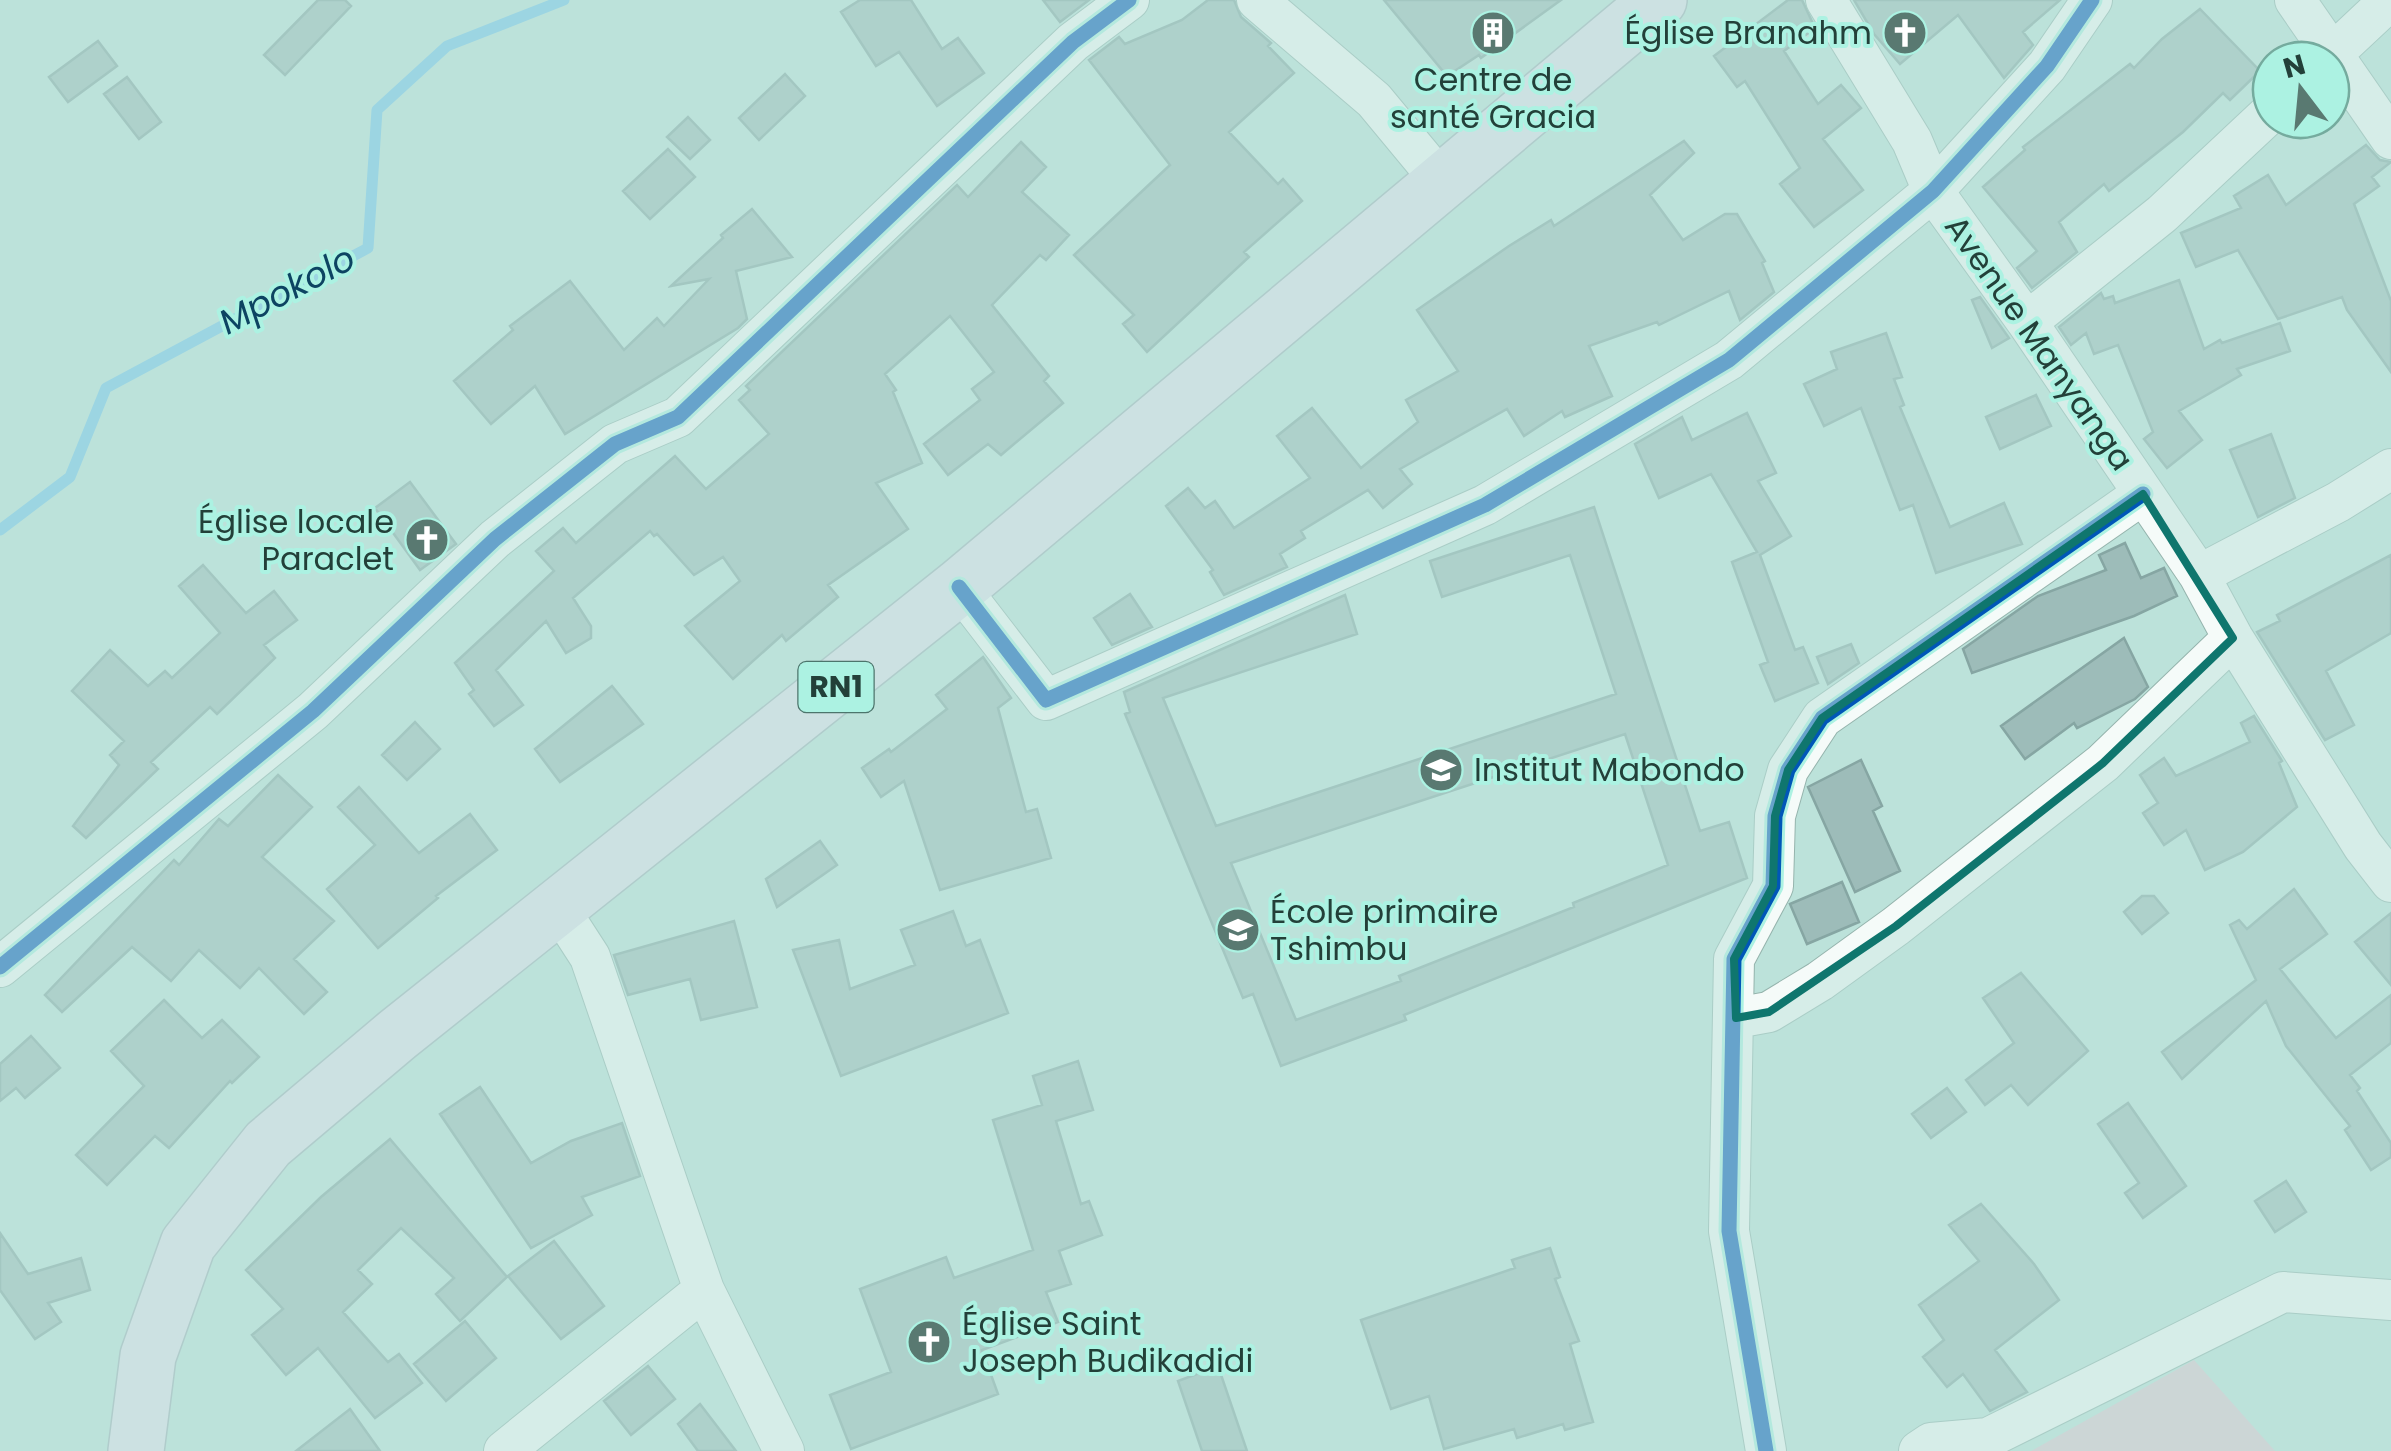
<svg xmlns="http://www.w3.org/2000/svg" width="2391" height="1451" font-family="Poppins,sans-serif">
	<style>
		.green { fill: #e0c8d1 }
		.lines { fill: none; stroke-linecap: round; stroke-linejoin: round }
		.stream { stroke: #75c5ec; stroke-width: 11 }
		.building { fill: #9dbcb9; stroke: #86a6a3; stroke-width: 2.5; fill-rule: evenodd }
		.minor-casing { stroke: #95b4ad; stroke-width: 42 }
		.highway-casing { stroke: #a2b2b9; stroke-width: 58 }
		.minor { stroke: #f5fbf9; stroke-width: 40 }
		.highway { stroke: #dfe0eb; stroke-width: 55 }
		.cycleway-casing { stroke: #acf2e2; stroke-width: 21 }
		.cycleway { stroke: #0057b8; stroke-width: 15 }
		.marked { fill: none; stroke: #0f766e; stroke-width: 8; stroke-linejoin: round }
		.labels { text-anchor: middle; stroke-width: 8; stroke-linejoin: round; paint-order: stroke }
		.shield { fill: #acf2e2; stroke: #4c756c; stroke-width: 2.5 }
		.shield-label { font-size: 30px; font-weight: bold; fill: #234039 }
		.poi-label { font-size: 32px; fill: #234039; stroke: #acf2e2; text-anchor: start }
		.street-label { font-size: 32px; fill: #234039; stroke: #acf2e2 }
		.water-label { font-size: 35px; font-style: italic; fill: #0d4462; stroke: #acf2e2 }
	</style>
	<rect width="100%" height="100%" fill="#bce2da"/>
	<path class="green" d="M2194 1360 2275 1451H2031Z"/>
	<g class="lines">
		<path class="stream" d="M0 530 70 477 106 388 368 248 377 110 447 46 564 0"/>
	</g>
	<path class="building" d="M318 0H345L351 6 285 75 264 55Z
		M860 0H911L942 49 958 38 984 73 937 106 899 52 876 66 841 12Z
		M1043 0H1089L1060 22Z
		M1208 0H1234L1241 17 1271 43 1268 46 1294 73 1229 132 1278 184 1283 179 1302 201 1244 252 1249 257 1147 352 1123 324 1134 315 1074 255 1170 165 1089 60 1119 37 1125 44 1182 20Z
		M1384 0H1561L1481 58 1479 55 1447 76Z
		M1788 0H1802L1815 28 1784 51 1818 104 1841 85 1861 108 1823 139 1863 190 1814 227 1780 184 1800 168 1745 81 1737 87 1714 56Z
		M1854 0H2060L2023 32 2033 45 2004 78 1958 15 1900 64 1874 34Z
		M2200 9 2260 71 2230 100 2223 93 2183 132 2109 191 2104 184 2059 222 2077 252 2032 288 2017 268 2037 251 1983 187 2025 150 2023 147 2130 64 2134 68 2162 39Z
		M98 41 117 66 68 102 49 77Z
		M785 74 805 96 759 140 739 118Z
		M127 77 161 122 139 139 104 94Z
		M688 117 710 140 690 159 667 137Z
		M1684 141 1694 153 1650 195 1683 240 1725 214H1737L1765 261 1762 263 1774 292 1740 320 1729 291 1659 325 1657 322 1589 346 1612 396 1565 417 1562 411 1524 436 1507 409 1400 469 1412 484 1383 508 1368 490 1301 531 1305 538 1280 554 1287 567 1224 595 1210 572 1213 570 1166 506 1188 488 1205 508 1215 501 1234 528 1310 478 1277 436 1312 408 1361 468 1418 422 1406 400 1458 371 1417 310 1509 246 1551 220 1554 226Z
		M1021 142 1046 167 1022 192 1069 235 1046 260 1040 255 992 305 1049 376 1044 381 1063 403 1001 455 988 444 948 475 924 444 980 400 972 389 994 372 950 316 885 374 896 390 893 392 922 463 876 483 908 529 828 585 838 597 786 641 782 635 733 679 685 626 740 581 723 557 694 575 657 534 654 536 650 531 573 598 591 626V638L566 653 546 621 496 670 523 705 494 726 469 694 474 690 455 663 554 571 536 551 563 528 576 543 675 456 706 489 769 434 739 400 750 390 746 386 957 185 968 197Z
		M2366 145 2380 160 2391 162 2372 177 2379 186 2354 204 2391 301V372L2347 310 2342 297 2278 319 2238 250 2196 267 2181 233 2241 208 2234 196 2268 175 2286 205Z
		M668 149 695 177 650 219 623 191Z
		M752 209 792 257 736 271 747 319 738 328 565 434 535 386 491 424 454 381 513 330 510 326 570 281 624 350 657 318 664 326 709 279 671 286 723 238 721 235Z
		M2179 280 2204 349 2220 340 2222 343 2280 323 2290 351 2237 369 2241 375 2179 411 2202 440 2167 468 2144 439 2153 432 2118 345 2094 354 2086 333 2071 345 2059 327 2101 293 2104 299 2113 296 2115 303Z
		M1980 297 2009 338 1992 348 1972 300Z
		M1886 333 1902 377 1894 379 1904 405 1900 407 1950 527 2004 503 2022 544 1936 573 1913 505 1900 510 1861 408 1824 426 1804 384 1837 369 1831 352Z
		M2036 395 2051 426 2000 449 1986 417Z
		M1747 413 1776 473 1758 481 1791 536 1760 555 1795 650 1803 647 1818 683 1775 701 1760 665 1768 662 1732 562 1757 552 1711 474 1659 498 1635 444 1682 417 1692 440Z
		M2271 434 2295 498 2258 517 2230 450Z
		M410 482 456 544 420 570 375 508Z
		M1594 507 1700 831 1729 822 1747 878 1404 1015 1406 1020 1281 1066 1253 994 1243 998 1125 714 1130 712 1124 692 1345 595 1357 634 1163 698 1216 826 1616 694 1570 555 1442 597 1430 561ZM1625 734 1668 865 1573 903 1574 907 1399 976 1401 981 1296 1020 1231 863Z
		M2125 543 2141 578 2164 568 2177 596 2134 616 1972 673 1963 649 2038 596 2106 570 2099 555Z
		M2391 555V633L2326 671 2354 725 2325 740 2257 632 2280 621 2277 615Z
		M203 565 246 613 274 591 297 620 264 645 275 658 217 714 210 707 151 762 158 769 86 838 73 826 119 765 110 755 124 741 72 691 110 650 148 686 165 671 172 678 220 633 179 586Z
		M1130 594 1152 627 1112 645 1094 618Z
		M2124 638 2148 687 2135 699 2077 728 2074 723 2025 759 2001 726Z
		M1851 644 1859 663 1828 684 1817 657Z
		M983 657 1011 698 998 708 1026 812 1037 809 1051 858 940 890 904 781 881 797 862 768 889 749 891 752 947 709 936 695Z
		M612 686 643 724 560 782 535 749Z
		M2254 716 2282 761 2279 763 2297 807 2243 852 2205 870 2186 830 2164 845 2143 813 2158 803 2140 775 2164 758 2176 776 2250 742 2241 723Z
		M415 722 440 749 407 780 382 755Z
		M1861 760 1882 806 1873 811 1900 871 1855 892 1808 787Z
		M278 775 312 807 262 857 334 921 294 959 327 992 304 1014 259 968 240 988 199 950 171 981 132 947 62 1012 45 995 174 860 179 865 219 819 228 826Z
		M359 787 419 853 470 814 497 850 436 896 438 898 378 948 327 889 375 845 338 807Z
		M820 841 837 865 777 907 766 879Z
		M1842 882 1859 922 1807 944 1790 904Z
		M2294 889 2327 934 2280 969 2336 1038 2391 995V1043L2350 1075 2360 1088 2357 1091 2391 1143V1157L2371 1170 2345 1130 2350 1126 2286 1046 2266 1001 2182 1079 2162 1052 2256 980 2230 925 2239 920 2247 929Z
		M2142 896H2154L2168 913 2142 934 2124 912Z
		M953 911 966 946 980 940 1008 1013 841 1076 793 950 839 940 850 989 915 965 901 930Z
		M2391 913V985L2355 942Z
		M734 921 757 1007 701 1020 690 979 628 995 614 955Z
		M2021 973 2088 1051 2028 1105 2011 1085 1985 1105 1966 1080 2014 1043 1983 998Z
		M164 1000 202 1038 222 1020 259 1057 232 1083 230 1081 169 1148 155 1136 107 1185 76 1155 144 1086 111 1051Z
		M31 1036 60 1068 25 1098 16 1088 0 1101V1064Z
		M1078 1061 1093 1110 1056 1121 1081 1204 1089 1201 1102 1235 1059 1251 1071 1284 1046 1292 1058 1322 982 1350 998 1394 851 1449 830 1395 891 1372 860 1289 946 1257 954 1278 1033 1250 993 1120 1042 1105 1033 1076Z
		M480 1087 531 1163 571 1141 622 1123 640 1176 582 1197 592 1215 531 1248 440 1114Z
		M1947 1088 1966 1112 1931 1138 1912 1114Z
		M2128 1103 2186 1186 2143 1218 2125 1193 2139 1183 2098 1124Z
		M390 1139 507 1277 460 1321 436 1294 454 1278 401 1228 358 1270 372 1284 343 1312 388 1362 399 1354 422 1383 375 1418 318 1348 286 1375 252 1335 283 1309 246 1270 321 1197Z
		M2286 1181 2306 1212 2275 1232 2255 1201Z
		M1981 1204 2034 1264 2059 1300 1995 1350 2027 1392 1990 1411 1963 1374 1947 1387 1923 1357 1944 1340 1919 1305 1979 1261 1949 1225Z
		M0 1233 28 1274 81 1258 90 1290 48 1303 61 1322 35 1339 0 1290Z
		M554 1241 604 1306 561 1339 508 1276Z
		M1550 1248 1560 1277 1555 1279 1579 1341 1570 1344 1593 1422 1565 1430 1563 1424 1517 1438 1514 1429 1444 1449 1429 1396 1391 1409 1361 1320 1515 1268 1512 1260Z
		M465 1321 496 1358 446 1401 414 1364Z
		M648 1366 675 1399 631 1435 604 1401Z
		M1218 1366 1247 1451H1202L1178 1381Z
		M700 1404 736 1451H698L678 1424Z
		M350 1409 380 1451H296Z"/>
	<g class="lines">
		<defs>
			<path id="minor" d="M1257 0 1374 100 1442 182
				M1826 0 1912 141 1933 191 2027 322 2199 575 2233 638 2363 846 2391 882
				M2295 0 2391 139
				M2326 60 2390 0
				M2027 322 2162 214 2271 112
				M2199 575 2338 502 2391 469
				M959 587 1046 700 1485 505 1729 360 1933 191 2047 66 2092 0
				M559 909 590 957 704 1290 784 1451
				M0 967 313 711 495 539 615 444 678 417 1073 42 1129 0
				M1736 1018 1769 1012 1820 981 1896 926 2103 763 2233 638
				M504 1451 704 1290
				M1766 1451 1729 1231 1734 959 1773 886 1775 816 1788 770 1822 718 2143 494
				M1919 1451 1931 1443 1988 1438 2283 1292 2391 1300"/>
			<path id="highway" d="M136 1451 148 1356 188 1244 268 1144 397 1035 959 587 1659 0"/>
		</defs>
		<use href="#minor" class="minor-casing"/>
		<use href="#highway" class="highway-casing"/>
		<use href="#minor" class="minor"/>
		<use href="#highway" class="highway"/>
		<defs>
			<path id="cycleway" d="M959 587 1046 700 1485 505 1729 360 1933 191 2047 66 2092 0
				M0 967 313 711 495 539 615 444 678 417 1073 42 1129 0
				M1766 1451 1729 1231 1734 959 1773 886 1775 816 1788 770 1822 718 2143 494"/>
		</defs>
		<use href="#cycleway" class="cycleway-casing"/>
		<use href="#cycleway" class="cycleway"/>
	</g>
	<path d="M0 0H2391V1451H0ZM2143 494 2233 638 2103 763 1896 926 1769 1012 1736 1018 1734 959 1773 886 1775 816 1788 770 1822 718Z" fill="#bce2da" fill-opacity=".55" fill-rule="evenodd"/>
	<path class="marked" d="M2143 494 2233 638 2103 763 1896 926 1769 1012 1736 1018 1734 959 1773 886 1775 816 1788 770 1822 718Z"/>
	<defs>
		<symbol id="building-disc" viewBox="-11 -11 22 22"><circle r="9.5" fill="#597971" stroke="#acf2e2"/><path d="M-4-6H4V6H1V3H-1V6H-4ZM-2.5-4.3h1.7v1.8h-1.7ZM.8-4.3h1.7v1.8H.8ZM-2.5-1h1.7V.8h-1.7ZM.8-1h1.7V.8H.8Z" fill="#fff"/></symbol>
		<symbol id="church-disc" viewBox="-11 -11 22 22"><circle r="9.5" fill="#597971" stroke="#acf2e2"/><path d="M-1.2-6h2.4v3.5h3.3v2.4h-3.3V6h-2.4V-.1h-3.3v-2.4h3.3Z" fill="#fff"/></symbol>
		<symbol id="school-disc" viewBox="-11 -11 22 22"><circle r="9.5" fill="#597971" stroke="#acf2e2"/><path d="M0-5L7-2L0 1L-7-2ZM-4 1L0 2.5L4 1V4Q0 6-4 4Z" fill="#fff"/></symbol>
	</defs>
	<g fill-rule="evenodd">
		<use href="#building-disc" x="1468" y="8" width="50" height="50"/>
		<use href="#church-disc" x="1880" y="8" width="50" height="50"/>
		<use href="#church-disc" x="402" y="515" width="50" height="50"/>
		<use href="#school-disc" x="1416" y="745" width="50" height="50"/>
		<use href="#school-disc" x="1213" y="905" width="50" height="50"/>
		<use href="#church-disc" x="904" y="1317" width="50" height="50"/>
	</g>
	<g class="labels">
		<rect class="shield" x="798.5" y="662" width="75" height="50" rx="8"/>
		<g class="shield-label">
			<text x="836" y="697">RN1</text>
		</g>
		<g class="poi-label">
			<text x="1872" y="44" text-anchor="end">Église Branahm</text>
			<text x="1493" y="91" text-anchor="middle">Centre de<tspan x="1493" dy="37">santé Gracia</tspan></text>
			<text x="394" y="533" text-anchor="end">Église locale<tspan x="394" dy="37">Paraclet</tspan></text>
			<text x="1474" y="781">Institut Mabondo</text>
			<text x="1270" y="923">École primaire<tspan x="1270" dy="37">Tshimbu</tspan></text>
			<text x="962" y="1335">Église Saint<tspan x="962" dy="37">Joseph Budikadidi</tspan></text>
		</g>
		<g class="street-label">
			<text transform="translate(2039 343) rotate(55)" y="11">Avenue Manyanga</text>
		</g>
		<g class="water-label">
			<text transform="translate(287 290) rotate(-28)" y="12">Mpokolo</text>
		</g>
	</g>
	<g transform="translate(2301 90) rotate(344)"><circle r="48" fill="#acf2e2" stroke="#75ab9e" stroke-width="2.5"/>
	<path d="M0-8L18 38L0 25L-18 38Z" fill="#597971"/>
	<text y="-15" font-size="28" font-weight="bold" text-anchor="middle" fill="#234039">N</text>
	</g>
</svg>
